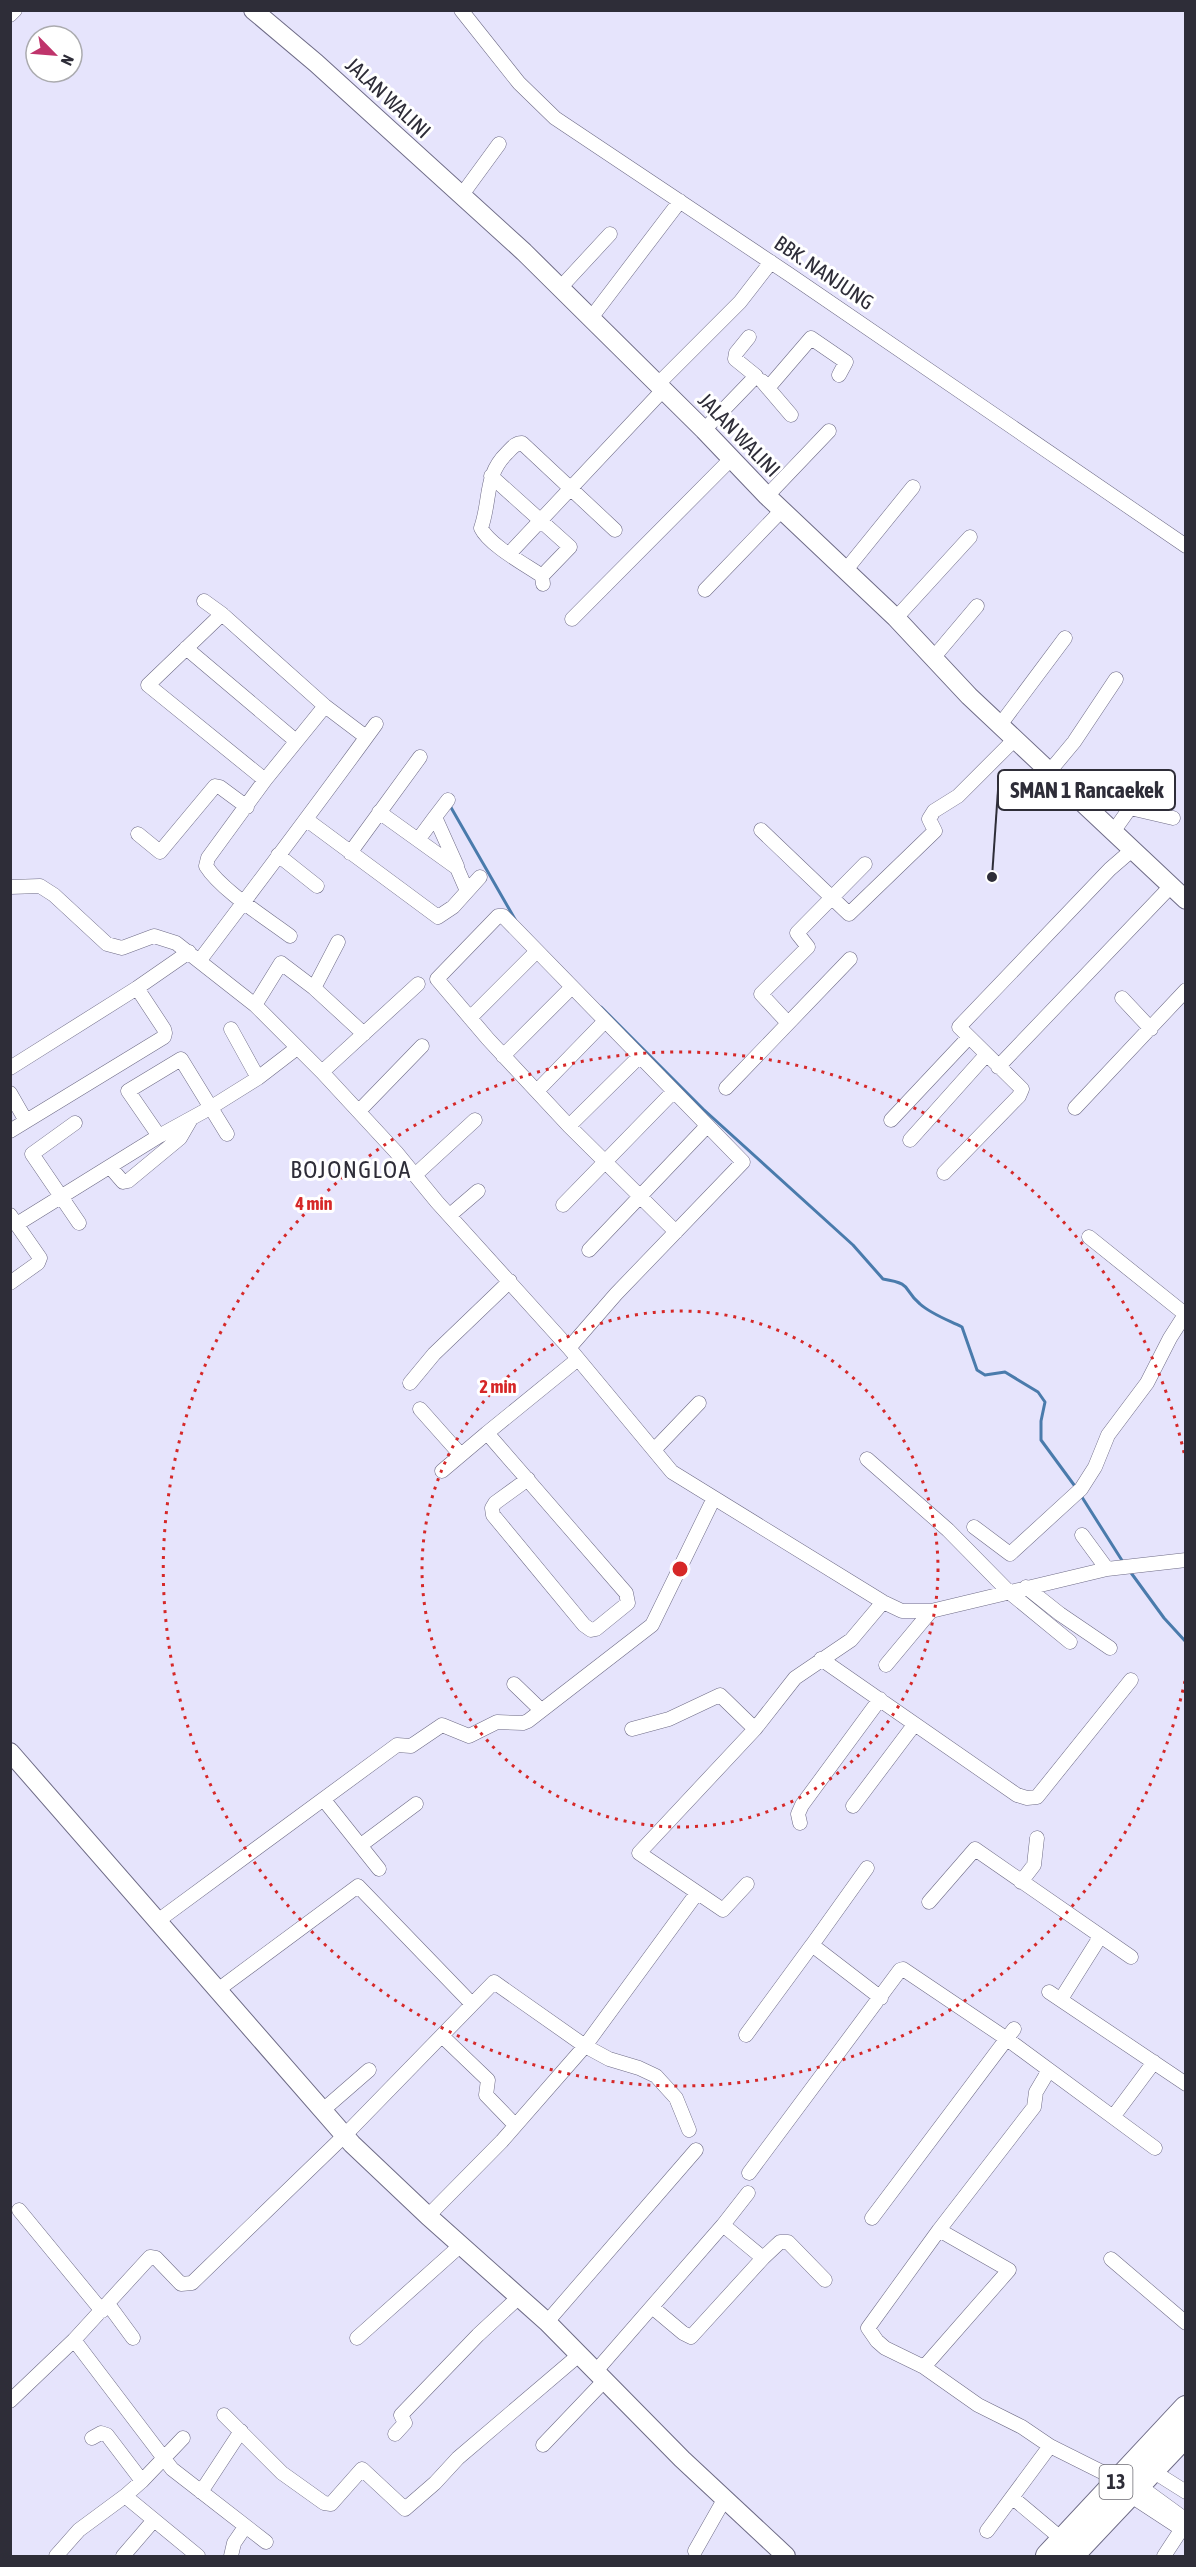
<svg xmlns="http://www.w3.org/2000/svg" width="1196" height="2567" font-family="'Asap Condensed',sans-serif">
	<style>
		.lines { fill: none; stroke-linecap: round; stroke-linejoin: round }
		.stream { stroke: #4a7bac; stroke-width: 3 }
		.street-casing { stroke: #6e6b86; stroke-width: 15 }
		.secondary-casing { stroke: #6e6b86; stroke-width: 20 }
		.highway-casing { stroke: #6e6b86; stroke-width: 26 }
		.street { stroke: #fff; stroke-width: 14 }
		.secondary { stroke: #fff; stroke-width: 18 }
		.highway { stroke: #fff; stroke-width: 24 }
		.ring { fill: none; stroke: #d62828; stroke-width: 3; stroke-dasharray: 3 6 }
		.labels { text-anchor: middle; stroke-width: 6; stroke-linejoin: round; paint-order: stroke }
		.shield { fill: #fff; stroke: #6d6c74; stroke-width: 1.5 }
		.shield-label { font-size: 20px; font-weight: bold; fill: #2e2d38 }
		.street-label { font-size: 21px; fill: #2e2d38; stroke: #fff }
		.quarter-label { font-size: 24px; letter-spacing: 1.5px; fill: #2e2d38; stroke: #fff }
		.centre { fill: #d62828; stroke: #fff; stroke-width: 3 }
		.ring-label { font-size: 18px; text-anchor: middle; font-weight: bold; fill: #d62828; stroke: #fff; stroke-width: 6; stroke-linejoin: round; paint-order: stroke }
		.leader { fill: none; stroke: #2e2d38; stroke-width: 2 }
		.callout-dot { fill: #2e2d38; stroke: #fff; stroke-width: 2 }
		.callout { fill: #fff; stroke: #2e2d38; stroke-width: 2 }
		.callout-label { font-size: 22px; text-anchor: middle; font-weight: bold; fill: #2e2d38 }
	</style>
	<rect width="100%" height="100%" fill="#e6e4fc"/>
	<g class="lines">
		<path class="stream" d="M449 804 516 921
			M601 1007 703 1109 853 1245 883 1279C914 1284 902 1289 920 1304 931 1314 948 1320 962 1327L977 1370 985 1375 1005 1372 1038 1392 1045 1402 1041 1421V1440L1077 1489
			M1080 1494 1123 1562
			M1129 1570 1164 1618 1186 1642"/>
		<defs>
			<path id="street" d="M461 10 519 83 555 118 790 275 1186 546
				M10 15 15 10
				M461 196 499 144
				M561 287 610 234
				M591 318 680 201
				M762 381 791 415
				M658 384 740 302 771 262
				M768 388 811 338 846 362 839 375
				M704 430 756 376 735 359 736 353 749 337
				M491 476 570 547 542 576
				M767 496 829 431
				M509 554 663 390
				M845 571 913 487
				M543 584 542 576C526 565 489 545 481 528 491 500 484 475 507 453 512 448 515 443 522 443L615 530
				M705 590 782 510
				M204 601 222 614 325 706 366 737
				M222 614 148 685 265 780
				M896 618 970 537
				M572 619 731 459
				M186 648 296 741
				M934 657 977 606
				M1000 725 1065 638
				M1049 772 1074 742 1116 679
				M448 800 435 817 457 866
				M379 812 457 868 467 891
				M307 820 438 917 453 907 480 877
				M761 830 849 914 935 831 929 819 934 811 958 796 1015 739
				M1113 832 1130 808 1173 818
				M138 834 160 852 215 786 220 787 247 807
				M418 840 435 817
				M350 853 420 757
				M278 855 317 886
				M10 887 40 886 54 895 107 944 122 948 154 936 176 943 255 1005 322 1072 396 1152 437 1202 569 1348 672 1472 883 1602 902 1611H931L1107 1569 1186 1560
				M290 936C266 918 221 890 206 866L208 858 265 780 325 706
				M200 960C259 882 318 804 376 724
				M314 988 338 942
				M1122 998 1151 1029
				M255 1005 281 963 314 988 364 1034
				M470 1018 537 951
				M788 1023 761 994 808 947 797 933 865 864
				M231 1029 258 1078
				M503 1056 572 987
				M998 1067 1172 885
				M10 1068 137 988 189 952
				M322 1072 418 984
				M726 1088 850 959
				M537 1091 605 1021
				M10 1093 26 1121
				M1075 1108 1186 990
				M359 1111 422 1046
				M891 1120 969 1037
				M75 1123 32 1154 79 1223
				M569 1126 640 1056
				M10 1131 164 1037 165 1033 164 1029 137 988
				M159 1136 128 1091 181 1059 227 1134
				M910 1140 986 1055
				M110 1167 123 1182 128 1181 180 1138 191 1119
				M944 1173 1019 1096 1022 1089 959 1027 1110 869 1132 850
				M415 1175 475 1120
				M563 1205 673 1092
				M10 1215 40 1258 38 1263 10 1283
				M450 1215 478 1191
				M17 1224 159 1136 210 1108 258 1078 297 1048
				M1089 1237 1185 1314
				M589 1250 707 1126
				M569 1348 616 1294 743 1162 503 916H498L437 979 488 1039 569 1126 676 1232
				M410 1383 434 1354 510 1281
				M420 1409 460 1454
				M654 1450 699 1403
				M867 1459 948 1530 1009 1592 1070 1642
				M442 1471 487 1433
				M528 1479 495 1503 492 1508 493 1515 584 1625 591 1630 596 1629 628 1603 626 1593 487 1433 578 1359
				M974 1527 1010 1554 1081 1489 1095 1467 1108 1435 1147 1383 1170 1338 1186 1313
				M1082 1535 1107 1569
				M1026 1587 1060 1614 1110 1648
				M821 1659 1017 1795 1027 1798 1037 1797 1131 1680
				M886 1665 931 1611
				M514 1684 541 1710
				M632 1729 669 1719 720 1695 755 1729 639 1853 723 1910 747 1884
				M755 1729 795 1678 851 1640 883 1602
				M324 1800 379 1869
				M853 1806 914 1725
				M800 1823 798 1814 802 1805 880 1699
				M361 1845 416 1804
				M867 1868 812 1945 881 1998
				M1021 1882 1034 1865 1037 1838
				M929 1902 975 1849 1131 1957
				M159 1920 397 1745 411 1746 442 1725 469 1736 497 1722 523 1723 528 1721 652 1625 714 1498
				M219 1989 358 1886 472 2004
				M1049 1992 1186 2084
				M1061 1999 1100 1937
				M746 2035 812 1945
				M442 2036 488 2080 486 2095 515 2125
				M1049 2070 1036 2092 1034 2107 939 2230 868 2328 877 2341 885 2348 924 2367 978 2405 1022 2427 1050 2446 1118 2480
				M323 2110 369 2070
				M1113 2117 1154 2062
				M749 2173 900 1970 903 1969 1007 2039 1155 2148
				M19 2210 102 2311
				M428 2216 502 2141 585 2046 697 1893
				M872 2218 1014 2029
				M723 2225 763 2258
				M1111 2259 1186 2323
				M108 2304 133 2338
				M652 2307 683 2333 691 2337 763 2258 780 2242H788L825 2280
				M547 2322 696 2150
				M357 2338 461 2245
				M74 2340 172 2469 266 2542
				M924 2367 1009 2270 939 2230
				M596 2371 723 2225 748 2193
				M10 2401 74 2340 150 2257 156 2258 181 2284 192 2283 345 2135 494 1982 585 2046 609 2059 639 2068 656 2076 676 2098 689 2130
				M224 2415 282 2473 324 2503 331 2504 362 2469 405 2509 435 2483 458 2458 579 2355
				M395 2434 405 2423 401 2415 478 2335 519 2297
				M92 2438 101 2433 107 2435 142 2481
				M543 2445 604 2381
				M1151 2470 1186 2492
				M1138 2485 1186 2520
				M201 2492 241 2431
				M1128 2494 1186 2532
				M125 2496 198 2556
				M1013 2498 1063 2540
				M987 2531 1050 2446
				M695 2551 725 2498
				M56 2556 79 2530 125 2496 142 2481 183 2438
				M123 2556 154 2520
				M231 2556 234 2543 245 2527
				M1164 2556 1181 2530"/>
			<path id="secondary" d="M253 10 316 63 524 252 704 430 767 496 896 618 969 696 1186 900
				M10 1752 352 2144 428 2216 547 2322 682 2459 786 2556"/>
			<path id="highway" d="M1048 2556 1186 2408
				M1071 2556 1186 2434"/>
		</defs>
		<use href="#street" class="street-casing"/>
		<use href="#secondary" class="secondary-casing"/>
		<use href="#highway" class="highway-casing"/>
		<use href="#street" class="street"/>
		<use href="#secondary" class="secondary"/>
		<use href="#highway" class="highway"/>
	</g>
	<g class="ring">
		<circle cx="680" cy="1569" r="258"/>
		<path d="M1185 1681A517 517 0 1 1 1185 1457"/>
	</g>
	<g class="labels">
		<rect class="shield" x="1099.5" y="2465" width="33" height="34" rx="4.5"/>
		<g class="shield-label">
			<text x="1116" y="2489">13</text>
		</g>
		<g class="street-label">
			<text transform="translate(388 98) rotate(43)" y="7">JALAN WALINI</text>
			<text transform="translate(824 273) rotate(34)" y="7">BBK. NANJUNG</text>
			<text transform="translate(739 435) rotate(46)" y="7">JALAN WALINI</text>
		</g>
		<g class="quarter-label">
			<text x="351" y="1178">BOJONGLOA</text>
		</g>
	</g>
	<circle cx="680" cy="1569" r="9" class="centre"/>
	<g class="ring-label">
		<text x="314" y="1210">4 min</text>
		<text x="498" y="1393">2 min</text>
	</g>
	<path class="leader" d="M992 877L998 790"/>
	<circle class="callout-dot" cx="992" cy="877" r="6"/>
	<rect class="callout" x="998" y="770" width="177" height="40" rx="6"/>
	<g class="callout-label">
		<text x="1087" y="798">SMAN 1 Rancaekek</text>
	</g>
	<rect width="1196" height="2567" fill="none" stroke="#2e2d38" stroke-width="24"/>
	<g transform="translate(54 54) rotate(115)"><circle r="28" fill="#ffffff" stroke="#ababaf" stroke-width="1.5"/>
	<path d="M0-4.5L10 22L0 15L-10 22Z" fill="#bf346b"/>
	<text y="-9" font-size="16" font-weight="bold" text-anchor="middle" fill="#2e2d38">N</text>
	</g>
</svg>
